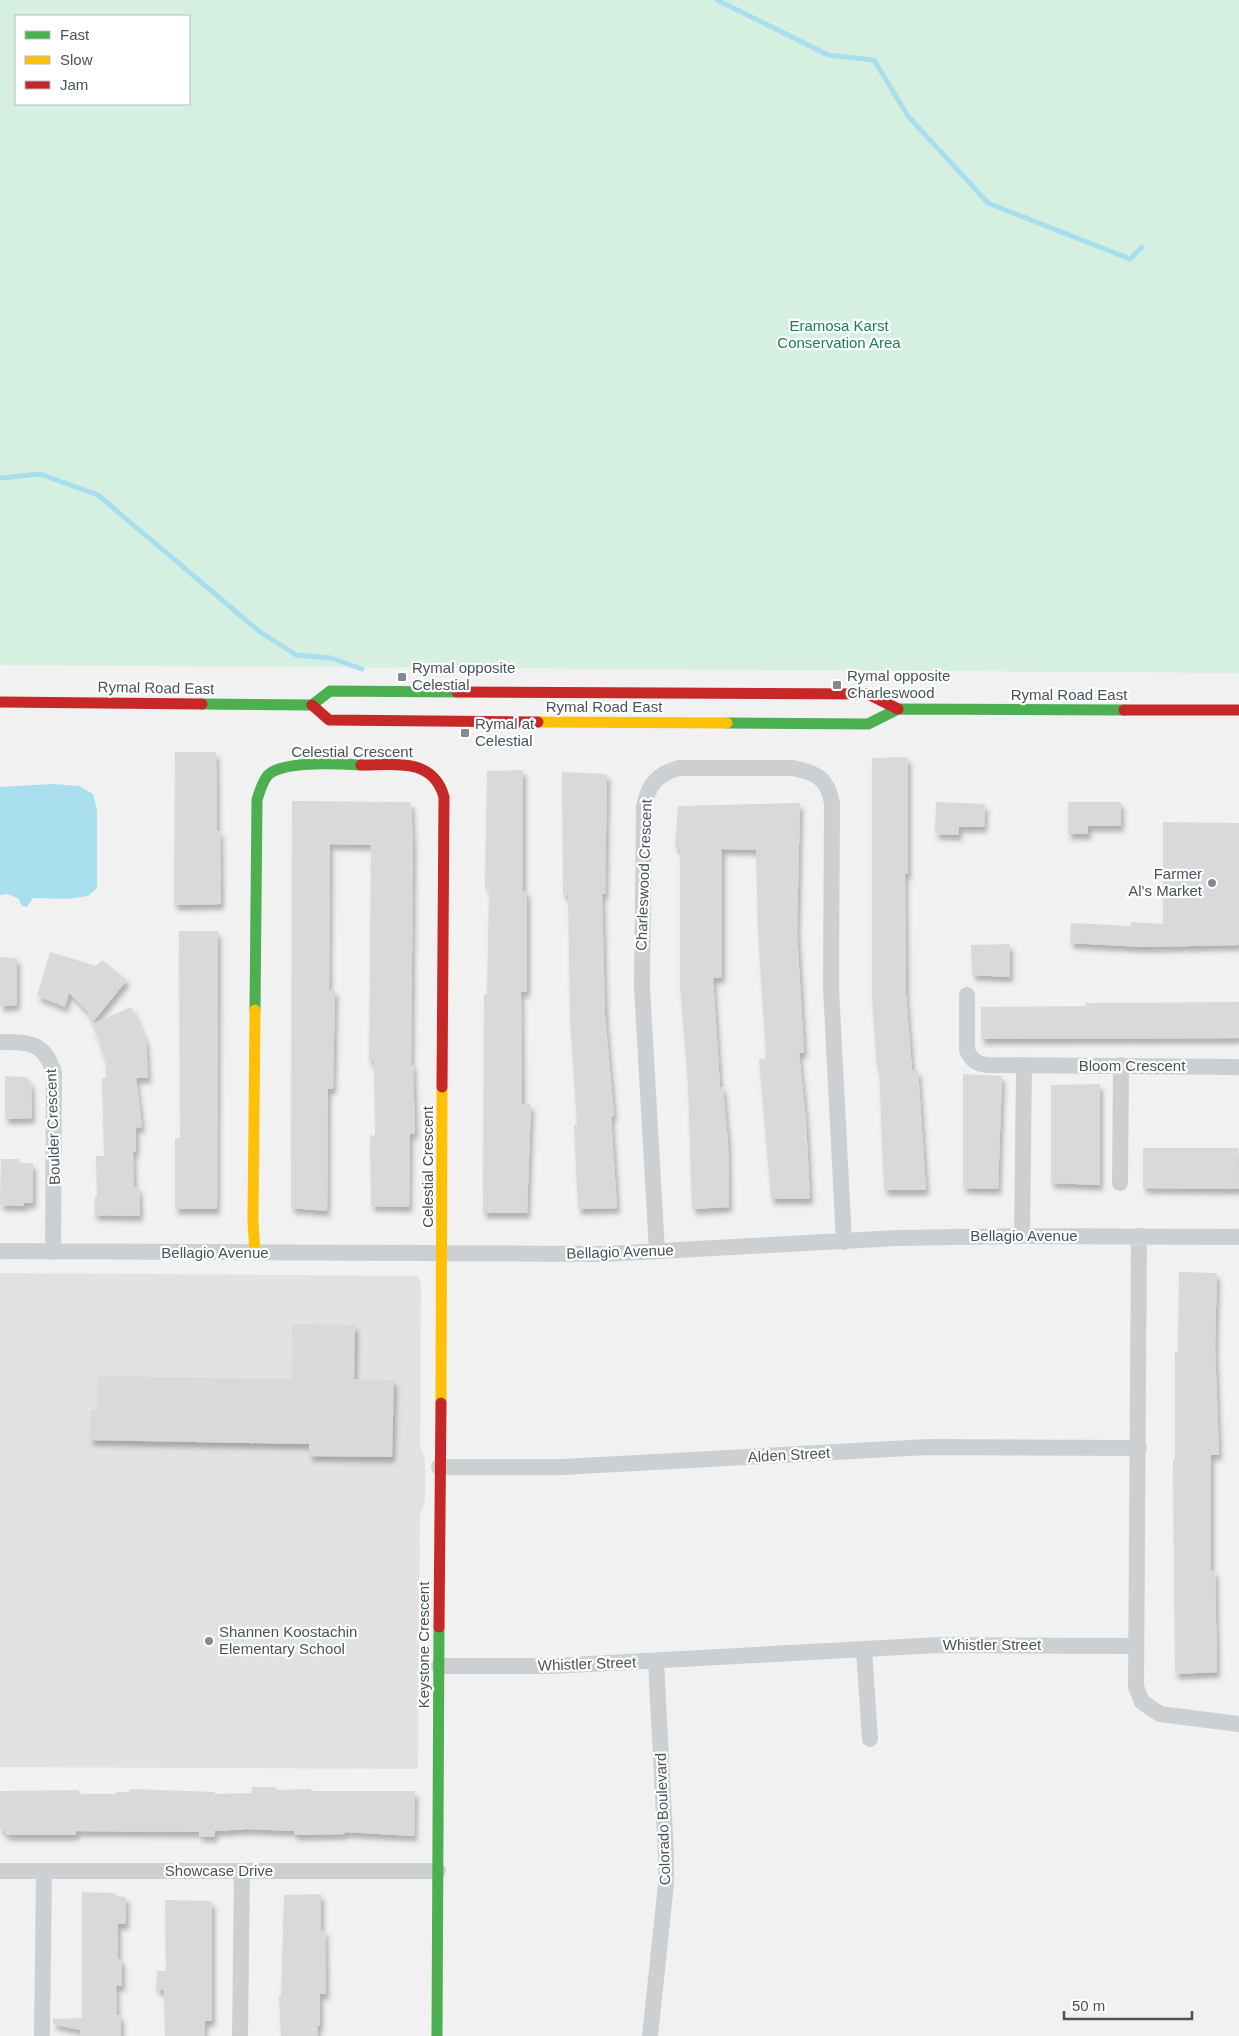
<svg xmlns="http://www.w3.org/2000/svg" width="1239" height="2036" font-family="Helvetica,sans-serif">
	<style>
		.education { fill: #e3e2e3 }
		.green { fill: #d5f0e0; fill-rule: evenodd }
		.water { fill: #a9deef }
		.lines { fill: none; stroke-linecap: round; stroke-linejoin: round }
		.stream { stroke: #a9deef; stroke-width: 5 }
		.building { fill: #d9d9db; filter: url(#shadow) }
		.street { stroke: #cdd0d2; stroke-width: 16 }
		.fast { stroke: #4caf50; stroke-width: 11 }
		.slow { stroke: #ffc107; stroke-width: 11 }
		.jam { stroke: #c62828; stroke-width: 11 }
		.poi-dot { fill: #838a91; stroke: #fff; stroke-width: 2 }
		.labels { text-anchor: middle; stroke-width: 4.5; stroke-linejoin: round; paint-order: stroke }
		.park-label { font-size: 15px; fill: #15824f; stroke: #fff }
		.poi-label { font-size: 15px; fill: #47535e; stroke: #fff; text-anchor: start }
		.street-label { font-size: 15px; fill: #47535e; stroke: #fff }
	</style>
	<defs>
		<filter id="shadow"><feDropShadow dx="3" dy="5.5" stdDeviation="2.5" flood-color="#0004"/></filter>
	</defs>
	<rect width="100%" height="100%" fill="#f2f1f1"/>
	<path class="education" d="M0 1273 418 1276 421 1284 420 1445 425 1460V1501L420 1515 418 1769 0 1767Z"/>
	<path class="green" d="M0 0H1239V673L0 665ZM16 16H189V104H16Z"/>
	<path class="water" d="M53 784 79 786 93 794 97 809V888L88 896 68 899 33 898 27 907 22 906 18 898 7 894 0 895V787Z"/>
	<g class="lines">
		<path class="stream" d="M717 0 828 55 874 60 908 116 988 203 1130 259 1142 247
			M0 478 40 474 98 495 260 632 296 655 331 658 362 669"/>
	</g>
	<path class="building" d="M175 752H216L217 831H220L221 904 174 905Z
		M908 757V874H905L906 995 912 1070H918L926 1190H884L879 1068H877L872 997V758Z
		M523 770V891H527V992L521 991 522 1104H531L527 1213H483L484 994H487L489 888H485L487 771Z
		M562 772 607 774 605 894H602L605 1015 614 1116 611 1117 617 1208 578 1209 574 1125H577L570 1020 568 895H563Z
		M292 801 411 802 413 846 411 1065H413L415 1134H410L409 1207 371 1206 370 1135 375 1136 374 1061H369L371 845 330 844 329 990H335L333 1089H328L327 1211 291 1208Z
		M936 802 985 804 984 827H959V835L935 834Z
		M1068 802H1121V826H1088V834H1068Z
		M800 803 797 931 804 1053H799L806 1122 810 1199H771L759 1059 766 1058 758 932 756 850 722 849V978H713L720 1087H723L728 1143 729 1207 692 1209 688 1085 680 985V849L675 848 678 806Z
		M1163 822 1239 823V945L1143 947 1070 943 1071 923 1131 926V922L1163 924Z
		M179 931H218L217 1209H175V1138H180Z
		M1010 944V977L972 975 971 945Z
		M50 952 96 966 102 960 127 980 92 1023 88 1012 69 993 65 1007 37 996Z
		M0 957 17 958V1005L0 1006Z
		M1239 1002V1038L981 1039V1007L1086 1006V1003Z
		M131 1007 146 1041 148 1078H136L142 1128 136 1127V1152H133L134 1187H139L140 1216 94 1215 95 1197H97L96 1156H104L102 1078H106V1062L93 1024Z
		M963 1074 1002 1076 998 1189 963 1188Z
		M5 1076 28 1077V1082H31L32 1118 5 1119Z
		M1100 1084V1185L1051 1183V1085Z
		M1143 1148H1238L1239 1189 1143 1188Z
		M1 1159H19V1163H33V1203H24V1206L0 1205Z
		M1179 1272 1217 1273 1215 1346 1219 1455H1211V1570H1215L1217 1672 1175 1674 1173 1460H1175V1352H1178Z
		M293 1324 355 1325 354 1379 394 1380 392 1457 309 1456V1444L90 1440 91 1410H98V1376L292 1379Z
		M252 1787H276V1790L311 1789V1791H415L414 1836 345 1832V1834L294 1835V1831L247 1829 215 1831 214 1837 199 1836V1832L76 1831V1835H5V1831L0 1829V1791L79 1790V1794H116V1792H128L131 1789 215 1792V1794L252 1793Z
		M82 1892 116 1893V1896L126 1897V1924H118V1959H122V1986H116L117 2015H121V2036H81L80 2030 53 2024V2019L82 2018Z
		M321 1894V1930H325L326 1994H320V2026H317L318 2036H281L279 1996H281L284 1895Z
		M165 1900 212 1901V2021H205L204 2036H165L164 1990H156L157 1971H166Z"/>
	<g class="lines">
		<path class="street" d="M967 995V1050C971 1060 976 1063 986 1065L1239 1067
			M0 1042C29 1042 45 1042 54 1073L53 1252
			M1120 1183 1121 1065
			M1022 1236 1024 1065
			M1139 1236 1136 1687 1142 1702 1160 1714 1239 1724
			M0 1251 606 1254 897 1238 1022 1236 1239 1237
			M657 1251 642 988 644 807C648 785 657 774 679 768H793C817 773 827 778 832 803L831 988 844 1242
			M439 1467H562L928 1447 1139 1448
			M864 1649 870 1739
			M439 1666H554L938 1645 1136 1646
			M0 1871H438
			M42 2036 44 1871
			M240 2036 242 1871
			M650 2036 666 1884V1855L656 1661"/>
		<path class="fast" d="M202 704 312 705 330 691 457 692
			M727 723 868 724 898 709 1124 710
			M255 1010 257 800C260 791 262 782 268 775 284 760 339 764 361 765
			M437 2036 439 1627"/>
		<path class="slow" d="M538 722 727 723
			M255 1253 253 1222 255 1010
			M441 1403 442 1087"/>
		<path class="jam" d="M457 692 868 694 898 709
			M0 702 202 704
			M312 705 329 720 538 722
			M1124 710H1239
			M361 765C394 765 433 757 444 797L442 1087
			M439 1627 441 1403"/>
	</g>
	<g class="poi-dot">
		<rect x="397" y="672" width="10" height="10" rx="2.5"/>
		<rect x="832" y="680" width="10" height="10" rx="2.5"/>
		<rect x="460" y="728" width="10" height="10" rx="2.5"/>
		<circle cx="1212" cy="883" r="5"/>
		<circle cx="209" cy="1641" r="5"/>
	</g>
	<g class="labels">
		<g class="park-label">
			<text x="839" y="331">Eramosa Karst<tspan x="839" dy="17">Conservation Area</tspan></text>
		</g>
		<g class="poi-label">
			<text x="412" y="673">Rymal opposite<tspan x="412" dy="17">Celestial</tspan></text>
			<text x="847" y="681">Rymal opposite<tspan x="847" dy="17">Charleswood</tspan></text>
			<text x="475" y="729">Rymal at<tspan x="475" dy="17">Celestial</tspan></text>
			<text x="1202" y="879" text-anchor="end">Farmer<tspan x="1202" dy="17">Al's Market</tspan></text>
			<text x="219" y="1637">Shannen Koostachin<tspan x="219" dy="17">Elementary School</tspan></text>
		</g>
		<g class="street-label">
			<text transform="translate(156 688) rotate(1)" y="5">Rymal Road East</text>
			<text x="1069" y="700">Rymal Road East</text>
			<text x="604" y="712">Rymal Road East</text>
			<text x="352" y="757">Celestial Crescent</text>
			<text transform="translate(644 875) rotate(-88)" y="5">Charleswood Crescent</text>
			<text x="1132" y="1071">Bloom Crescent</text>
			<text transform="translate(53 1127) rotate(-92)" y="5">Boulder Crescent</text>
			<text transform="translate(428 1167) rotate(-90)" y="5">Celestial Crescent</text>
			<text x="1024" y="1241">Bellagio Avenue</text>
			<text transform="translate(620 1252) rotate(-2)" y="5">Bellagio Avenue</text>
			<text x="215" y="1258">Bellagio Avenue</text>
			<text transform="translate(789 1455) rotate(-3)" y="5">Alden Street</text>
			<text transform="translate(424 1645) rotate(-90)" y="5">Keystone Crescent</text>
			<text x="992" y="1650">Whistler Street</text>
			<text transform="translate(587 1664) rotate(-2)" y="5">Whistler Street</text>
			<text transform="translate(663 1819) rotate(-92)" y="5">Colorado Boulevard</text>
			<text x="219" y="1876">Showcase Drive</text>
		</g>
	</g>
	<rect x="15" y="15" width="175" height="90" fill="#ffffff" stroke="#b5babf"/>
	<rect x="25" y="31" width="25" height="8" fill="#4caf50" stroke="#b5babf"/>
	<text x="60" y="40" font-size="15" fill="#47535e">Fast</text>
	<rect x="25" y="56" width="25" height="8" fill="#ffc107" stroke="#b5babf"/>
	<text x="60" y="65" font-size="15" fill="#47535e">Slow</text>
	<rect x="25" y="81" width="25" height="8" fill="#c62828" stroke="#b5babf"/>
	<text x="60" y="90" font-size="15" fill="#47535e">Jam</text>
	<path d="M1064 2011v8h128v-8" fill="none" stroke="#47535e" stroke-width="2.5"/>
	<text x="1072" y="2011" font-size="15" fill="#47535e" stroke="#ffffff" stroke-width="4" paint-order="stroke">50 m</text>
</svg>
